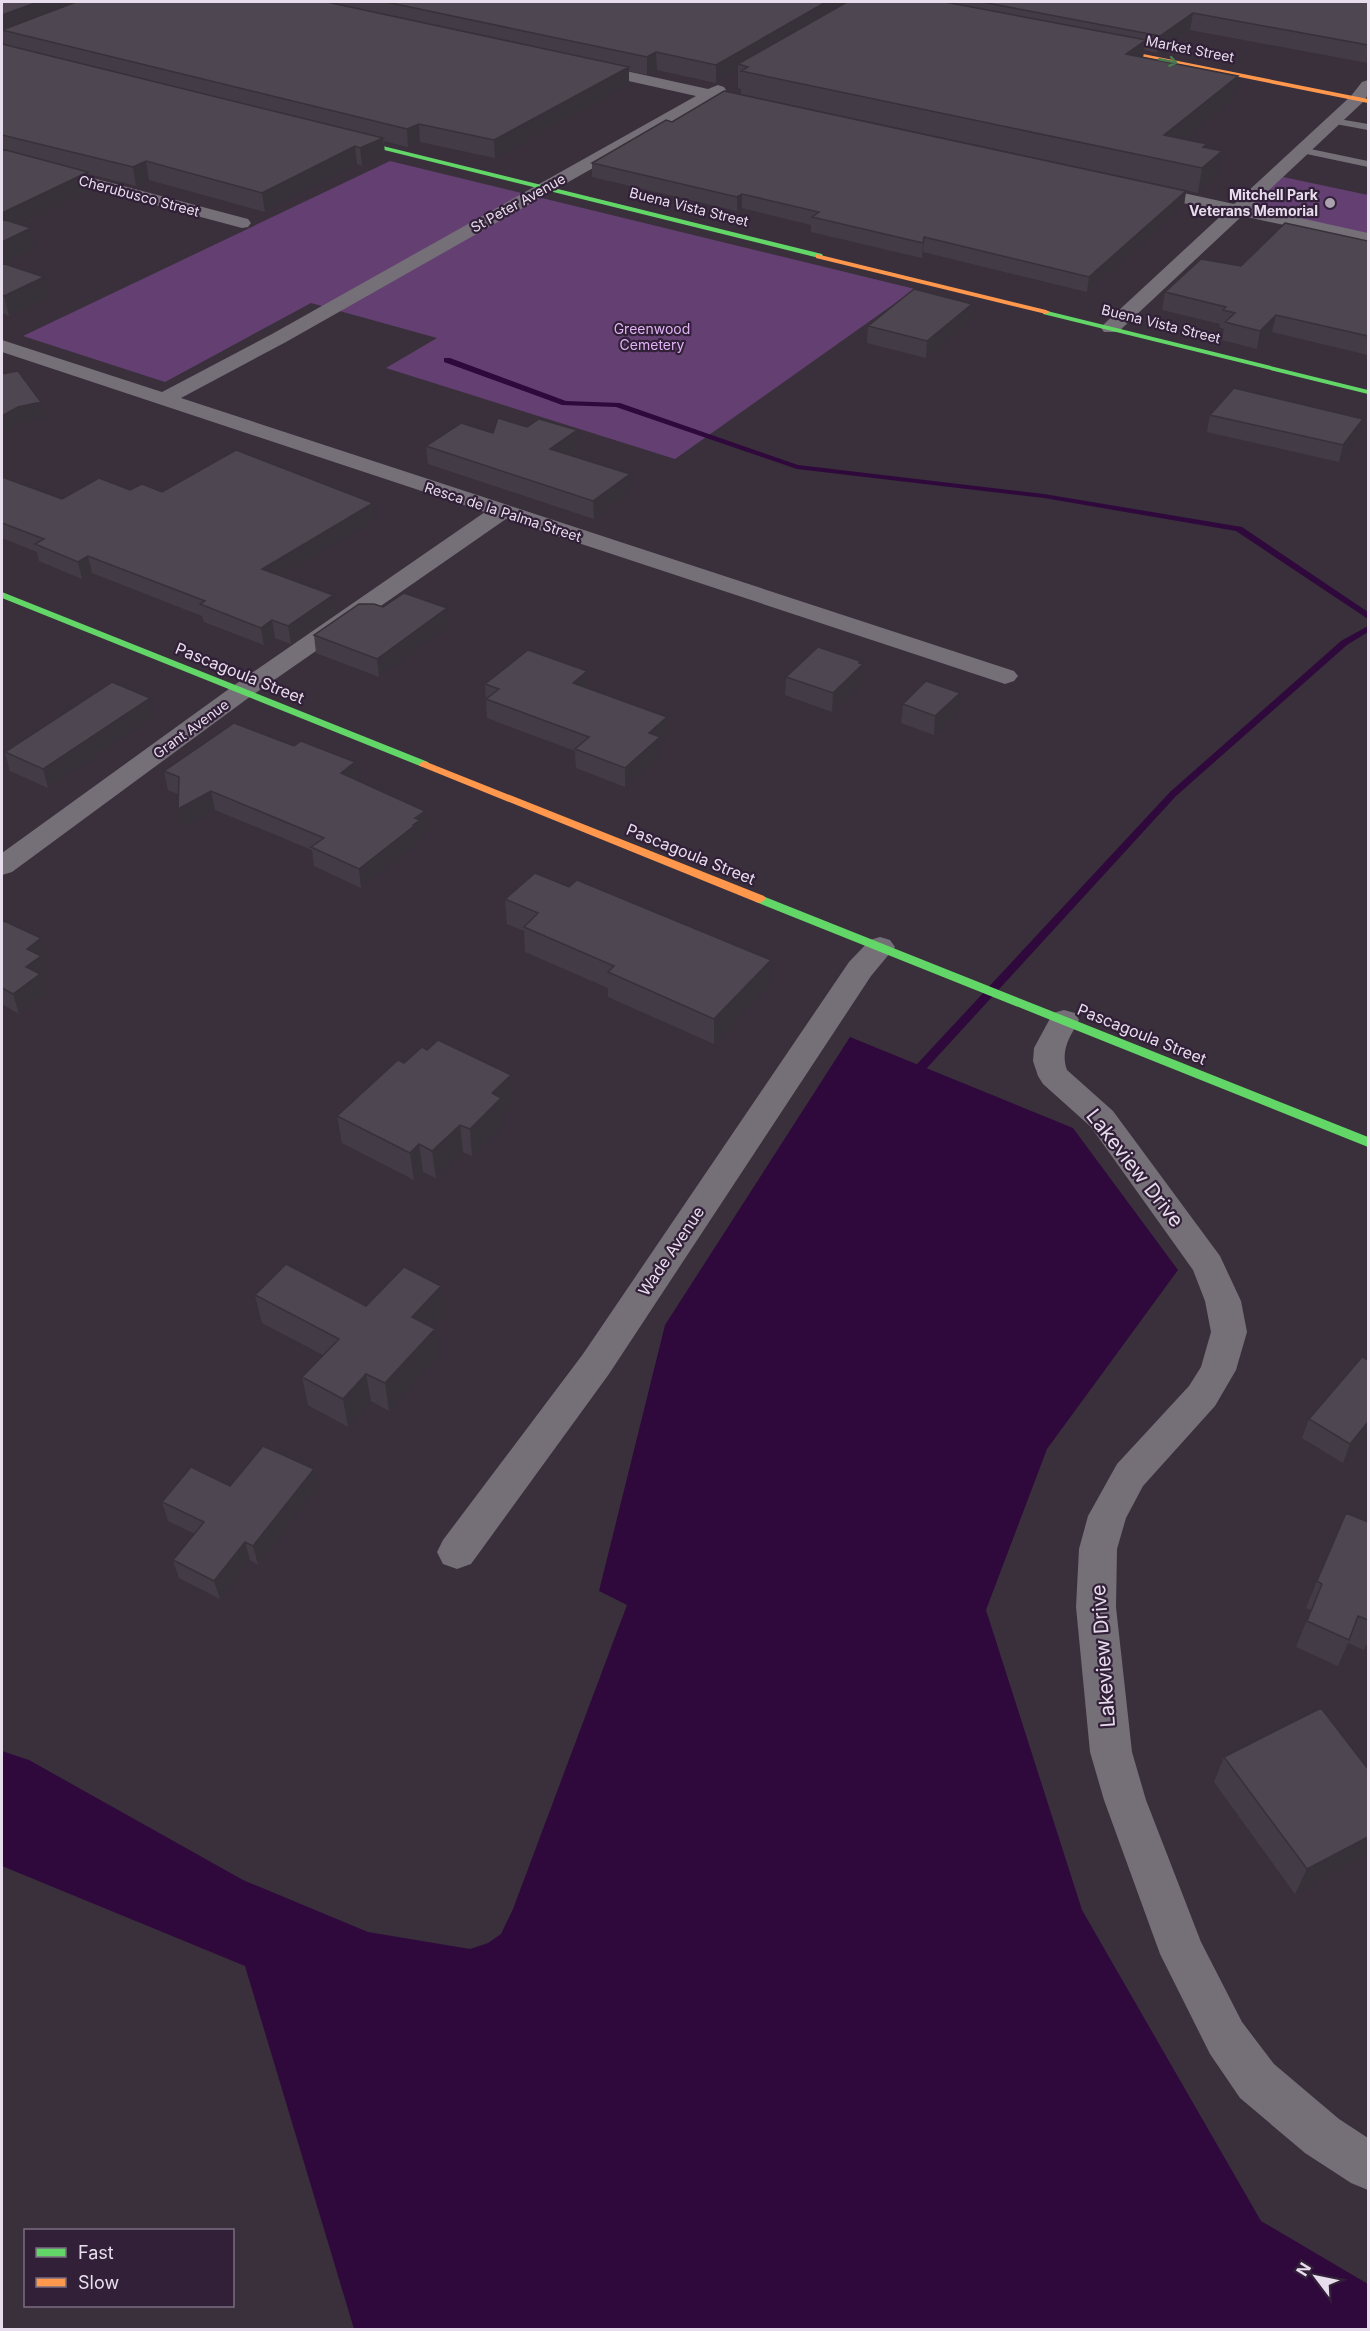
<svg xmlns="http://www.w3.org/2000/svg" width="1370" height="2331" font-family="Inter,sans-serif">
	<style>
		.green { fill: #644072 }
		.water { fill: #2f093b }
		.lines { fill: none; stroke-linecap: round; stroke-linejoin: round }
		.stream { fill: #2f093b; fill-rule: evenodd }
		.lane { fill: #756f78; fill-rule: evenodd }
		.street { fill: #756f78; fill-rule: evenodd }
		.fast { fill: #63d668; fill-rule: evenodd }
		.slow { fill: #ff974d; fill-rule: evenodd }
		.wall { fill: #433c46 }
		.shaded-wall { fill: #373139 }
		.building { fill: #4e4651; stroke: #373139; stroke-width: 1.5 }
		.oneway { stroke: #4a7b50 }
		.poi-dot { fill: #aba0ae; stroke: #312038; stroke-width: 2 }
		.labels { text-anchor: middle; stroke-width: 4.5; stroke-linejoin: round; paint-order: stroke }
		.far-street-label { font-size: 14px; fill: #e8ddec; stroke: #312038 }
		.far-poi-label { font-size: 14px; font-weight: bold; fill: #e8ddec; stroke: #312038; text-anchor: end }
		.far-park-label { font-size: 14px; fill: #e2b3f6; stroke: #312038 }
		.street-label { font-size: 16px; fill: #e8ddec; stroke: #312038 }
		.near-street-label { font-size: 20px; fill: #e8ddec; stroke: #312038 }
	</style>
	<rect width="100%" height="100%" fill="#39303c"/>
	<path class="green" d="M390 161 915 289 675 459 386 368 437 338 311 303 165 382 23 336Z
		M1283 177 1368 195V234L1247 209Z"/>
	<path class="water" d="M850 1037 1073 1128 1178 1270 1047 1449 986 1610 1082 1910 1261 2221 1368 2284V2329H354L245 1966 2 1866V1751L29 1760 243 1880 368 1932 470 1949 488 1943 501 1934 513 1909 627 1605 599 1591 665 1325Z"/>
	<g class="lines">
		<path class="stream" d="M444 358H450L566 401 620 403 798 465 1044 494 1242 527 1368 612V619L1236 531 1044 498 797 469 616 407 562 405 444 362Z
			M1368 626V632L1347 645 1176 796 926 1069H918L916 1066 918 1063 1170 792 1341 641Z"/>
		<path class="lane" d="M1333 118 1368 124V130L1330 123 1328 121Z
			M1301 147 1368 161V167L1297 152V148Z"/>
		<path class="street" d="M585 62 708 89 718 85 724 87 726 90 724 92 766 102 768 105 760 110 713 100 286 342 181 398 1014 671 1018 676 1014 681 1005 684 996 681 506 519 251 696 12 872 2 875V853L233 686 485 512 2 352V340L162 392 272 334 696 96 579 70 577 67 579 64Z
			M1368 80V95L1363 102 1251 207 1368 233V243L1242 216 1118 332H1104L1101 328 1104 324 1225 212 1136 193 1133 189 1136 185 1142 184 1234 204 1351 96 1362 82Z
			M2 154 248 219 251 223 248 227 242 228 2 164Z
			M880 937 890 940 895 947 871 976 609 1374 471 1564 457 1569 443 1564 437 1552 443 1540 583 1354 849 962 870 940Z
			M1064 1010 1075 1013 1079 1020C1070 1037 1060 1050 1067 1070L1113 1111 1220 1256 1241 1301 1247 1332 1236 1370 1215 1406 1143 1486 1126 1518 1117 1549 1116 1607 1132 1752 1146 1800 1201 1942 1242 2022 1274 2064 1339 2119 1368 2138V2190L1351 2183 1305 2153 1240 2098 1210 2054 1160 1954 1104 1800 1090 1752 1076 1607 1079 1549 1088 1516 1117 1464 1189 1386 1201 1367 1211 1332 1205 1301 1193 1270 1091 1127 1043 1084 1038 1076 1033 1061 1034 1048 1053 1013Z"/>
		<path class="fast" d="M342 136 822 254 823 256 819 258 340 139Z
			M1043 310 1368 390V394L1043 314Z
			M2 592 428 762 429 764 424 767 420 766 2 598Z
			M760 895 1368 1137V1147L756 902 754 899Z"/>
		<path class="slow" d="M1098 45 1368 99V103L1096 48Z
			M816 254 1046 310 1050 312 1046 314 816 258Z
			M424 761 764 896 766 899 760 903 756 902 420 766 419 764Z"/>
	</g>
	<path class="wall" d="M2 2H1368V63L1190 30 1157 53 1144 50 1143 57 1238 76 1234 99 1185 139 1206 147 1222 151 1218 175 1198 193 741 94V89L738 88V70L716 83 657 70 647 75 629 71V85L495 158 420 142 408 147 384 141 385 156 362 166 357 164 265 212 149 180 136 186 89 174 92 190 21 225 31 228 35 247 2 263 48 297 9 316 2 313V44L4 45 2 34Z
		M672 122 1186 191 1184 205 1087 292 923 252 922 258 811 232V225L742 208 737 211 592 177V163Z
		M1368 241V355L1272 332 1257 349 1222 340 1224 329 1219 327 1220 324 1162 310 1165 292 1241 266Z
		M972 304 970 321 926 358 867 343 868 326Z
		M1210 415 1359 436 1339 462 1207 432Z
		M493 433 578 447 567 455 630 474V491L594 519 428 464 426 446Z
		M2 477 62 499 130 490 162 492 375 520 281 576 335 613 291 644 275 638 264 645 204 622 202 616 92 573 82 579 39 561 37 552 2 538Z
		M383 607 448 627 379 677 316 653 314 635Z
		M860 661V663L863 664 862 683 832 712 785 695 786 677Z
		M485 684 588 688 667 736 660 742V756L625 787 576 768 575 751 487 718Z
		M903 704 958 712 934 735 901 723Z
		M154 717 48 788 10 771 5 752Z
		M294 746 355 762 358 780 425 811 427 829 421 834 422 838 416 843 417 845 361 888 314 866 312 850 215 810 182 828 178 794 168 790 164 771Z
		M569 887 771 960 770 985 714 1044 608 997V988L525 952 524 931 507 924 505 899Z
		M2 920 41 938 46 958 42 961 46 975 41 979 45 993 19 1014 2 1004Z
		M427 1050 511 1075 514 1102 503 1112 504 1126 472 1156 463 1152 436 1178 423 1172 414 1180 342 1143 337 1116 404 1063Z
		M255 1295 445 1314 433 1327 435 1329 439 1356 389 1411 371 1401 348 1427 308 1405 302 1377 323 1355 262 1323Z
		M1309 1419 1368 1432 1343 1463 1302 1438Z
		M314 1469 318 1487 258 1565 250 1560 220 1599 179 1578 173 1560 195 1534 168 1521 162 1502 230 1486Z
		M1368 1522V1641L1364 1650 1348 1643 1338 1666 1296 1647 1311 1610 1306 1608 1317 1581Z
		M1224 1757 1368 1769V1854L1295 1894 1214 1782Z"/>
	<path class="shaded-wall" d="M38 2H85L2 30V15Z
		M826 2H854L738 64V70L716 83V65Z
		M1193 13 1190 30 1157 53 1160 36Z
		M1146 40 1142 63 1126 54Z
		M656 52 657 70 647 75V57Z
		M629 67V85L495 158 494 140Z
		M1238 76 1234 99 1160 159 1164 135Z
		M419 124 420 142 408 147 407 129Z
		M383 138 385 156 362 166 360 148Z
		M1207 144 1202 168 1222 151 1218 175 1198 193 1202 168 1203 147Z
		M355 146 357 164 265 212 262 193Z
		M146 161 149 180 136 186 133 167Z
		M88 172 92 190 2 234V213Z
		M1186 191 1184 205 1087 292 1089 277Z
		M742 194V208L737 211V197Z
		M31 228 35 247 2 264V242Z
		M924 237 923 252 922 258 923 243Z
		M44 277 48 297 9 316 4 296Z
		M972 304 970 321 926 358 927 341Z
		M1276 315 1272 332 1257 349 1260 331Z
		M41 402 45 417 22 423 2 433V416L18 407Z
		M1363 419 1359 436 1339 462 1343 445Z
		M577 430 578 447 550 467V449Z
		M630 474V491L594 519 593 501Z
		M373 503 375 520 265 586 262 569Z
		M88 556 92 573 82 579 78 562Z
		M333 595 335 613 291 644 288 626Z
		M447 608 448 627 379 677 377 659Z
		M272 620 275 638 264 645 261 628Z
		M860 661V667L863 664 862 683 832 712 833 693Z
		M587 671 588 690 573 683Z
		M960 693 958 712 934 735 935 716Z
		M150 698 154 717 48 788 43 769Z
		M667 717V736L660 742V756L625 787V768L649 733Z
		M355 762 358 780 341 773Z
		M211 791 215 810 182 828 178 809Z
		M425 811 427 829 421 834 422 838 416 843 417 845 361 888 359 869Z
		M41 938 46 958 42 961 46 975 41 979 45 993 19 1014 13 994 26 967 27 949Z
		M771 960 770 985 714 1044V1019Z
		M511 1075 514 1102 503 1112 504 1126 472 1156 470 1129 492 1093Z
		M460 1125 463 1152 436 1178 432 1151Z
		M419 1144 423 1172 414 1180 410 1153Z
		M441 1286 445 1314 416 1345 412 1317Z
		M435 1329 439 1356 389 1411 385 1383Z
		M366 1374 371 1401 348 1427 343 1399Z
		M1368 1422V1432L1343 1463 1350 1444Z
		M314 1469 318 1487 258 1565 253 1546Z
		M245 1542 250 1560 220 1599 214 1581Z
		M1368 1837V1854L1295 1894 1307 1869Z"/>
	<path class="building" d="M2 2H38L2 15Z
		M76 2H327L629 67 494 140 419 124 407 129 2 30Z
		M386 2H826L716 65 656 52 647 57Z
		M847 2H945L1146 40 1126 54 1238 76 1164 135 1207 144 1203 147 1222 151 1202 168 741 71 748 67 738 64Z
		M982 2H1368V45L1193 13 1160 36Z
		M2 44 383 138 360 148 355 146 262 193 146 161 133 167 2 135Z
		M724 91 1186 191 1089 277 924 237 923 243 812 217 819 212 742 194 737 197 592 163 666 120 672 122Z
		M2 149 88 172 2 213Z
		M2 219 31 228 2 242Z
		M1285 223 1368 241V336L1276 315 1260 331 1225 322 1235 313 1223 310 1226 307 1165 292 1201 259 1241 266Z
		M2 263 44 277 4 296 2 295Z
		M914 289 972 304 927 341 868 326Z
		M18 371 41 402 18 407 2 416V374Z
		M1234 388 1363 419 1343 445 1210 415Z
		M498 418 527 427 539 419 577 430 550 449 630 474 593 501 426 446 461 423 493 433Z
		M236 450 373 503 262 569 333 595 288 626 272 620 261 628 200 604 205 601 88 556 78 562 35 544 44 539 2 523V477L62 499 99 478 130 490 142 484 162 492Z
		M404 593 447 608 377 659 314 635 359 604H374L383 607Z
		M818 647 860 661 859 663 863 664 833 693 786 677Z
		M528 650 587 671 573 683 667 717 649 733 660 737 625 768 575 749 589 737 486 699 499 689 485 684Z
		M926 681 960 693 935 716 903 704Z
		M112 682 150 698 43 769 5 752Z
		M234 723 294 746 301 741 355 762 341 773 425 811 415 818 420 820 413 825 414 826 359 869 311 847 324 838 211 791 178 809 179 777 164 771Z
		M535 873 569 887 577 880 771 960 714 1019 608 972 614 966 524 927 538 913 505 899Z
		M2 920 41 938 27 949 41 956 26 967 40 974 13 994 2 988Z
		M438 1040 511 1075 492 1093 501 1098 470 1129 460 1125 432 1151 419 1144 410 1153 337 1116 398 1060 404 1063 422 1047 427 1050Z
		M286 1264 366 1306 404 1267 441 1286 412 1317 435 1329 385 1383 366 1374 343 1399 302 1377 339 1339 255 1295Z
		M1362 1357 1368 1360V1422L1350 1444 1309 1419Z
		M263 1446 314 1469 253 1546 245 1542 214 1581 173 1560 204 1522 162 1502 191 1467 230 1486Z
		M1346 1513 1368 1522V1620L1358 1616 1349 1640 1307 1621 1322 1584 1317 1581Z
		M1321 1708 1368 1769V1837L1307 1869 1224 1757Z"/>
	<defs><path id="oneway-shaft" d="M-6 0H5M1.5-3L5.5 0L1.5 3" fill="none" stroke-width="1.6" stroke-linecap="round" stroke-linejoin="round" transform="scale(1.5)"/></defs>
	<use class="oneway" href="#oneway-shaft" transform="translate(1168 61) rotate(11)"/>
	<circle class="poi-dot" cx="1330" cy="203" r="6"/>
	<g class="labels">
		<g class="far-street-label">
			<text transform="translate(1190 49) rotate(11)" y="5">Market Street</text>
			<text transform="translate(139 196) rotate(15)" y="5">Cherubusco Street</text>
			<text transform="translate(518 203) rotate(-29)" y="5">St Peter Avenue</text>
			<text transform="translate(689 207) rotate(14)" y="5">Buena Vista Street</text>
			<text transform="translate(1161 324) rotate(14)" y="5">Buena Vista Street</text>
			<text transform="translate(503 512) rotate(18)" y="5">Resca de la Palma Street</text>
			<text transform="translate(191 729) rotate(-36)" y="5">Grant Avenue</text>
		</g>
		<g class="far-poi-label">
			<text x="1318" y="200">Mitchell Park<tspan x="1318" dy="16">Veterans Memorial</tspan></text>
		</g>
		<g class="far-park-label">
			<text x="652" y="334">Greenwood<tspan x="652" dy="16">Cemetery</tspan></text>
		</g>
		<g class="street-label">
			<text transform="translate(240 673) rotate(22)" y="6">Pascagoula Street</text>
			<text transform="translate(691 854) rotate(22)" y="6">Pascagoula Street</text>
			<text transform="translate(1142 1034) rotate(22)" y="6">Pascagoula Street</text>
			<text transform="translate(671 1251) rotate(-56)" y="6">Wade Avenue</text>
		</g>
		<g class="near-street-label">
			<text transform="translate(1135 1168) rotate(52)" y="7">Lakeview Drive</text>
			<text transform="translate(1103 1656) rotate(-94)" y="7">Lakeview Drive</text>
		</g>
	</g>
	<rect width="1370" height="2331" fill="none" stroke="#e8ddec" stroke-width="6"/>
	<rect x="24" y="2229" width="210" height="78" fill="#312038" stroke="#7a6c80" stroke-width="1.5"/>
	<rect x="36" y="2248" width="30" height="9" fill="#63d668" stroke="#7a6c80" stroke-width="1.5"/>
	<text x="78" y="2259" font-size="18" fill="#e8ddec">Fast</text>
	<rect x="36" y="2278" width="30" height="9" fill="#ff974d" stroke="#7a6c80" stroke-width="1.5"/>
	<text x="78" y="2289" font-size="18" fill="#e8ddec">Slow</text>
	<g transform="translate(1316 2277) rotate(302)" stroke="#312038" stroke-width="4.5" paint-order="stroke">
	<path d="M0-4.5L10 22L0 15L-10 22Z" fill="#e8ddec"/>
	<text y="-9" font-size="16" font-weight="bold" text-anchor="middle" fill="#e8ddec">N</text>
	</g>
</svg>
